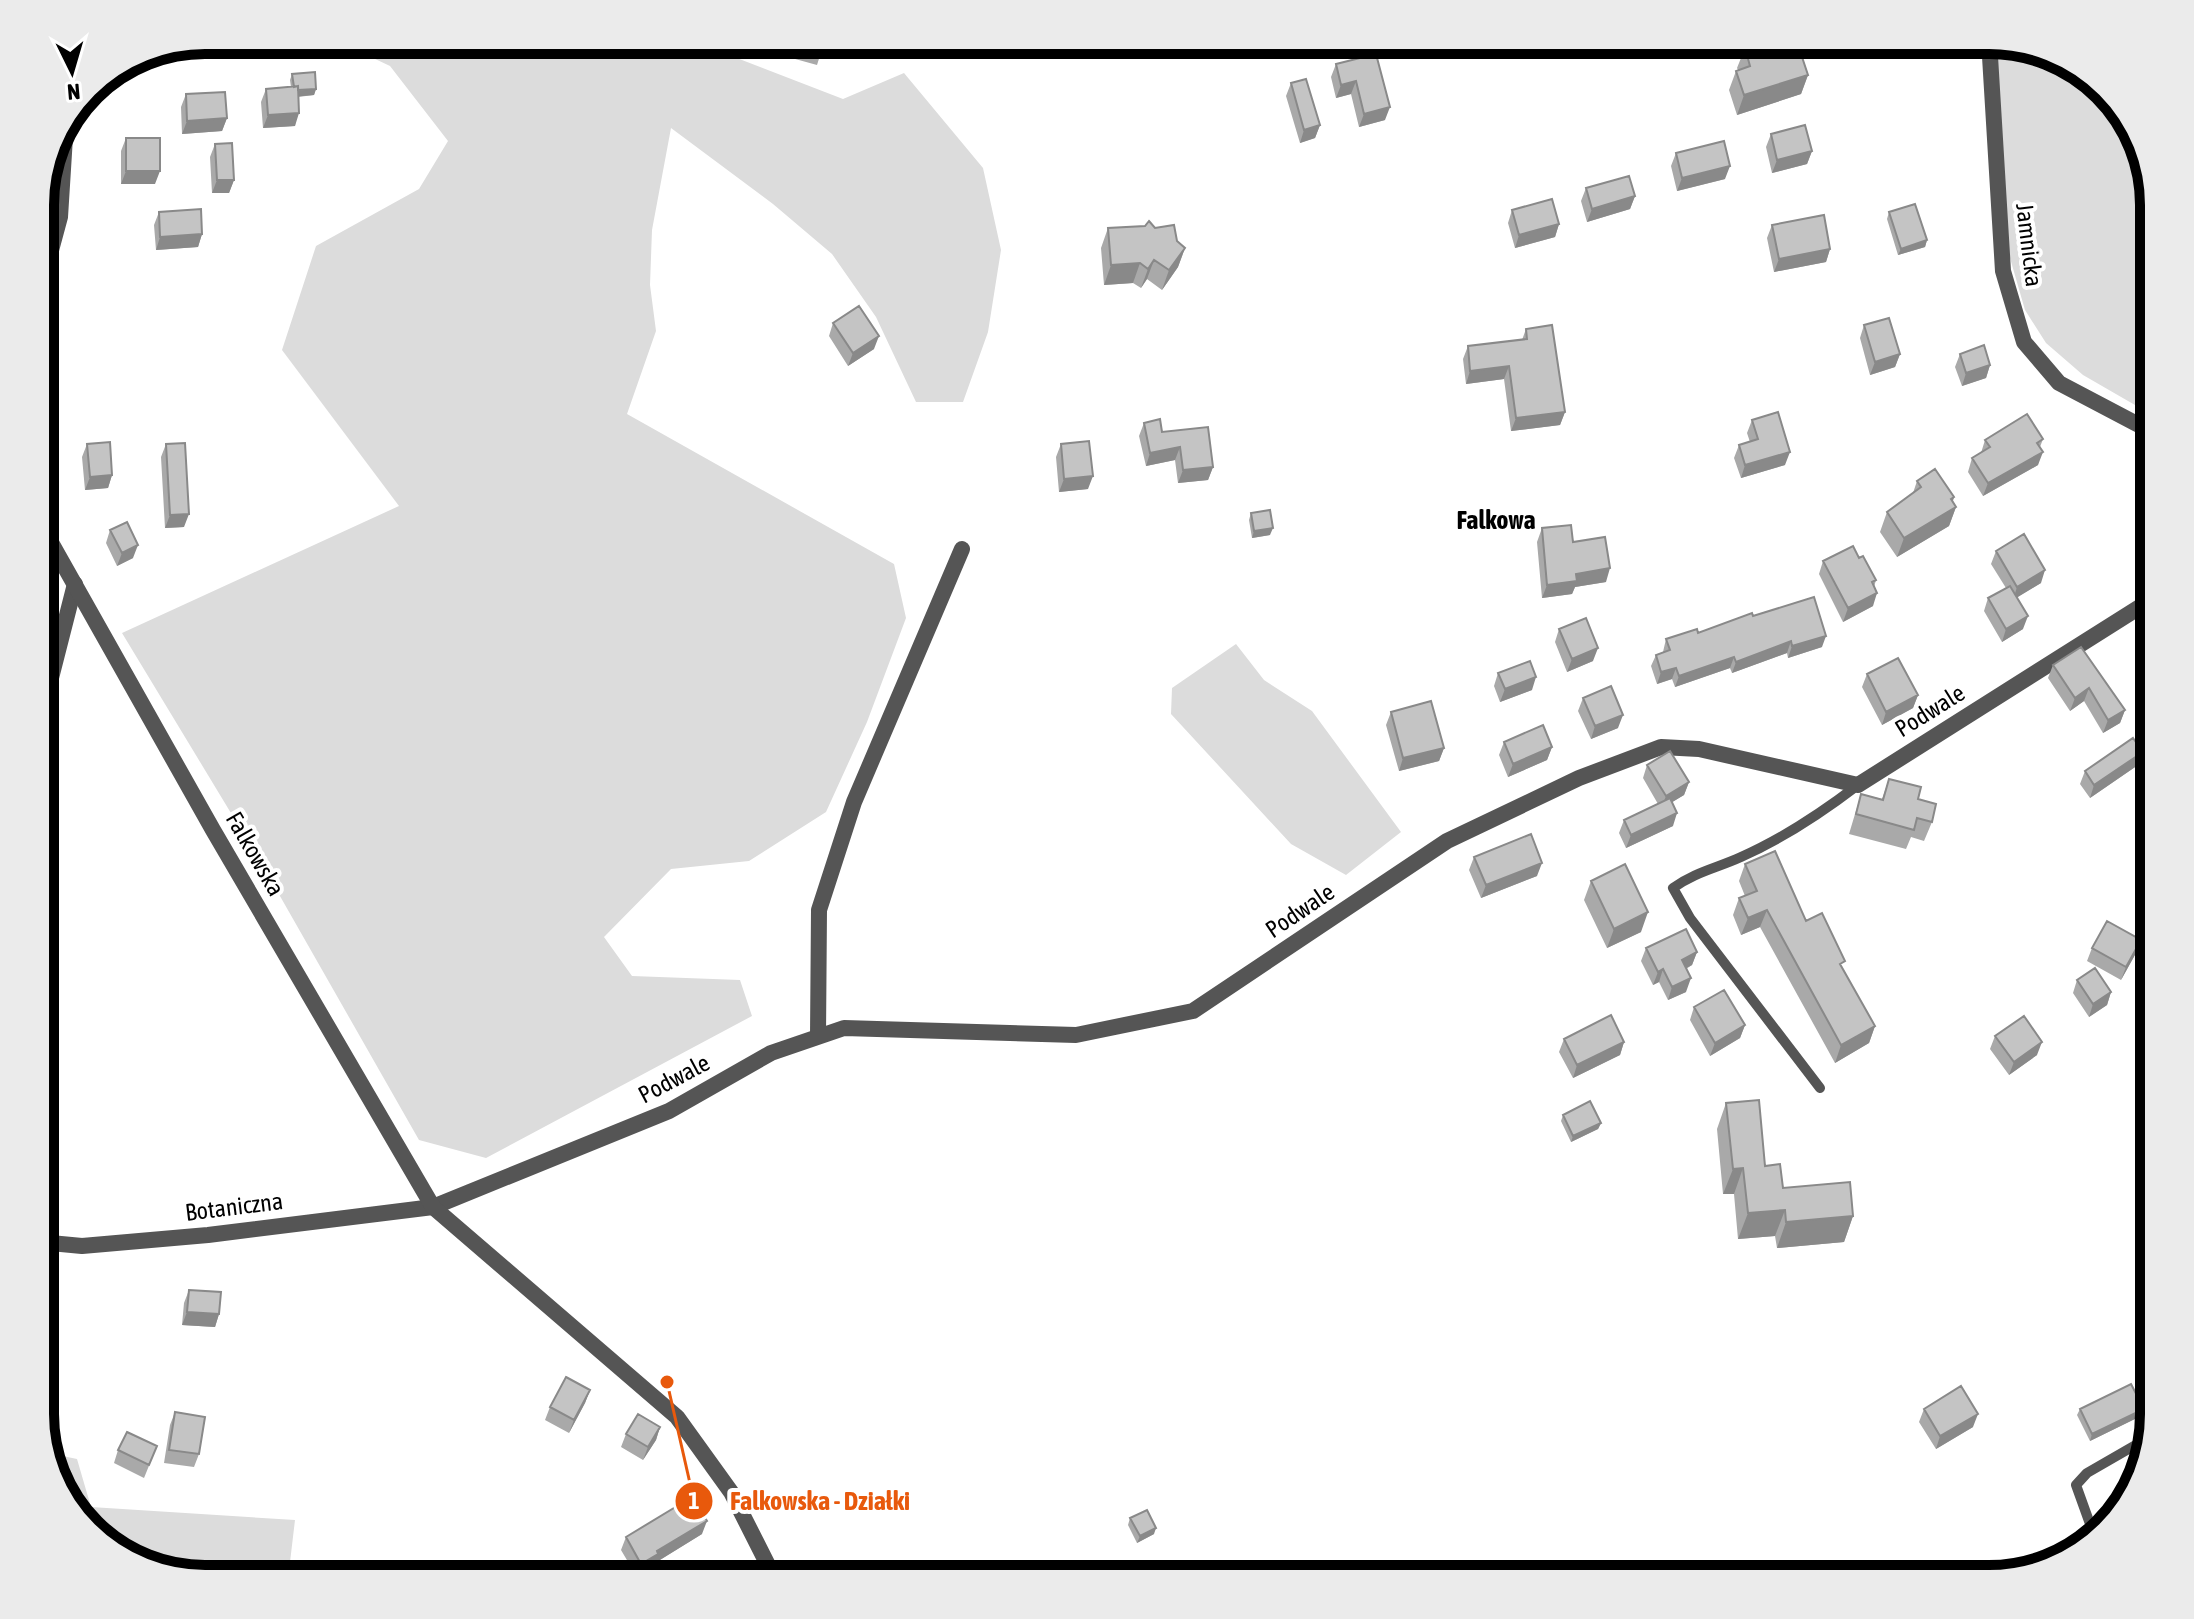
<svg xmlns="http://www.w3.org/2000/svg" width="2194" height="1619" font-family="'Asap Condensed',sans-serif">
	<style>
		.green { fill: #dcdcdc }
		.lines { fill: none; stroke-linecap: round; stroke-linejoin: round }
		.service { stroke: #555; stroke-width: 10 }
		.minor { stroke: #555; stroke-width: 16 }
		.tertiary { stroke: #555; stroke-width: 16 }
		.wall { fill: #a9a9a9 }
		.shaded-wall { fill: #898989 }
		.building { fill: #c4c4c4; stroke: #898989; stroke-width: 2 }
		.labels { text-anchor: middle; stroke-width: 8; stroke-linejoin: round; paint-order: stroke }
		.street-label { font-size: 24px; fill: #000; stroke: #fff }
		.neighbourhood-label { font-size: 26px; font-weight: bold; fill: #000; stroke: #fff }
		.rim { fill: none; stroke: #000; stroke-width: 10 }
		.leader { fill: none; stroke: #e8590c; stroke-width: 3 }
		.callout-dot { fill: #e8590c; stroke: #fff; stroke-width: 3 }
		.mark-label { font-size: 24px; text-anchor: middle; font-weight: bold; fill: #fff }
		.callout-label { font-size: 26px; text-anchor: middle; font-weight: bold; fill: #e8590c; stroke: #fff; stroke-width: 8; stroke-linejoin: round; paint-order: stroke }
	</style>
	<rect width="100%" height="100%" fill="#fff"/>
	<path class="green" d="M335 40H690L843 99 904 73 983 168 1001 250 988 332 963 402H916L876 317 832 254 773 204 671 128 652 230 650 285 656 331 627 414 894 564 906 618 867 722 826 812 749 861 671 869 604 937 632 976 740 980 752 1016 486 1158 419 1140 260 861 122 633 399 506 282 350 316 246 419 189 448 141 390 66Z
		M1995 42 2090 74 2137 132 2154 205V416L2083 375 2046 343 2025 310 2008 251Z
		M1236 644 1264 680 1312 711 1401 832 1346 875 1291 844 1171 714 1172 688Z
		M48 1453 77 1459 91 1507 295 1520 288 1579H205L104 1545 57 1487Z"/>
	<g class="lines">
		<path class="service" d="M1820 1088 1690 918 1673 888C1695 872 1717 868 1741 857 1784 838 1820 814 1858 785
			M2094 1535 2076 1485 2087 1473 2146 1439"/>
		<path class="minor" d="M1989 40 2003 271 2024 342 2059 383 2154 433
			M40 721 75 584
			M818 1036 819 910 854 802 962 549
			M40 1242 82 1246 208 1235 433 1207 669 1111 771 1053 844 1028 1076 1035 1193 1011 1447 841 1579 778 1661 747 1699 749 1858 785 2154 598"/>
		<path class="tertiary" d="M40 291 60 217 66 121
			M40 523 213 830 433 1207 677 1417 731 1492 775 1579"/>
	</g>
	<path class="wall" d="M205 40 223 58 183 57V44Z
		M781 40H825L817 65 777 54Z
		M1745 48 1794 53 1808 75 1801 94 1737 115 1729 90 1736 71 1738 70 1737 68Z
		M1376 54 1385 120 1359 127 1351 94 1336 98 1331 77 1336 64Z
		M292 74 316 89 314 95 298 97 295 126 263 128 261 102 266 89 291 87 290 80Z
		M1291 83 1320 125 1315 138 1300 143 1286 96Z
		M186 94 227 118 222 131 182 134 181 107Z
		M1771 134 1812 151 1807 164 1772 173 1766 147Z
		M126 138 155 184H121V151Z
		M215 144 234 180 229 193H212L210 157Z
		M1676 153 1725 179 1677 191 1671 166Z
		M1586 188 1635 196 1630 209 1587 222 1581 201Z
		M1512 210 1559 224 1555 237 1515 248 1508 223Z
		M159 212 202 234 198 247 156 250 154 225Z
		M1889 212 1927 240 1925 247 1898 255 1887 219Z
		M1772 225 1830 249 1826 262 1774 272 1767 238Z
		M1108 228H1155L1185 248 1178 267 1162 290 1147 279 1141 288 1133 283 1104 285 1101 248Z
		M833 323 874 349 848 366 829 336Z
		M1864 325 1900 354 1895 367 1870 375 1860 338Z
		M1526 329 1565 412 1560 425 1511 431 1504 379 1466 384 1463 359 1468 346 1522 340Z
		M1960 354 1990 365 1986 378 1962 386 1955 367Z
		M1752 420 1785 465 1741 478 1734 458 1739 445 1750 442 1747 433Z
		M1144 423 1213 467 1208 480 1178 483 1175 460 1146 466 1139 436Z
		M2043 439 2040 447 2038 465 1983 496 1968 472 1972 458 1981 453 1985 440Z
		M87 444 112 475 108 488 85 490 82 457Z
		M166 444 184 527 165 528 161 457Z
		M1061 444 1088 489 1059 492 1056 457Z
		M1917 481 1954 497 1953 501 1956 507 1949 526 1897 557 1880 532 1887 512 1913 493Z
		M1251 513 1270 535 1252 538 1249 520Z
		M1542 528 1573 542 1606 582 1575 587 1572 594 1542 598 1537 542Z
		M110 530 133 558 117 566 106 543Z
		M1996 551 2041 583 2017 597 2023 629 2002 642 1984 611 1988 598 2006 588 1991 564Z
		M1859 558 1876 580 1874 587 1873 606 1843 622 1819 574 1823 561Z
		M1753 616 1822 647 1788 658 1787 653 1732 673 1730 668 1675 687 1672 679 1657 684 1651 666 1656 655 1663 652 1666 639 1698 633Z
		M1559 629 1593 661 1567 672 1555 642Z
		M2053 665 2125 710 2120 723 2103 733 2084 701 2070 711 2048 678Z
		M1498 673 1532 690 1500 702 1494 686Z
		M1867 674 1918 695 1913 708 1882 725 1862 687Z
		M1583 698 1618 728 1591 739 1578 711Z
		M1391 712 1444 748 1439 761 1399 771 1386 725Z
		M1504 742 1552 747 1547 760 1508 777 1499 755Z
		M2143 752 2138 765 2090 798 2080 784 2085 771Z
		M1647 765 1689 782 1684 795 1672 802 1673 826 1626 848 1619 833 1624 820 1658 804 1643 778Z
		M1889 779 1918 799 1932 822 1924 841 1911 837 1906 849 1849 834 1861 794 1882 799Z
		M1474 857 1537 876 1481 898 1469 870Z
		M1745 864 1806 921 1842 968 1875 1026 1869 1043 1835 1063 1760 927 1741 935 1733 915 1739 898 1745 896 1739 881Z
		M1591 881 1641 932 1607 948 1584 900Z
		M2141 940 2136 953 2121 980 2087 961 2092 948Z
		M1646 948 1697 952 1692 965 1686 969V992L1668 1000 1659 982 1653 985 1641 961Z
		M2077 980 2111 992 2107 1005 2089 1017 2073 993Z
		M1694 1007 1745 1025 1740 1038 1710 1056 1690 1020Z
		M1995 1036 2037 1055 2009 1075 1990 1049Z
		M1564 1039 1624 1042 1620 1055 1573 1078 1559 1052Z
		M1726 1103 1765 1166 1783 1188 1853 1216 1844 1242 1777 1248 1775 1236 1738 1239 1734 1194H1723L1717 1129Z
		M1563 1115 1601 1123 1598 1129 1571 1142 1561 1121Z
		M189 1290 219 1314 215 1327 182 1325 184 1303Z
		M590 1390 585 1403 569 1433 545 1420 550 1407Z
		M1924 1409 1973 1427 1936 1449 1919 1422Z
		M2080 1409H2144L2141 1416 2090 1441 2077 1415Z
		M175 1412 199 1454 194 1467 164 1463 170 1425Z
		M660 1427 656 1440 643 1460 621 1447 626 1434Z
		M157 1446 144 1478 114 1463 118 1450Z
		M1130 1518 1154 1534 1137 1543 1128 1525Z
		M702 1534 655 1563 654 1567 637 1577 621 1550 626 1537Z"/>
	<path class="shaded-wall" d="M188 44 227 45 223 58 183 57Z
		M1808 75 1801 94 1737 115 1744 95Z
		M1356 81 1351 94 1336 98 1341 85Z
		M316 89 314 95 292 97 294 91Z
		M1390 107 1385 120 1359 127 1364 114Z
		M299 113 295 126 263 128 268 115Z
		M227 118 222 131 182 134 187 121Z
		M1320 125 1315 138 1300 143 1304 130Z
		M1812 151 1807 164 1772 173 1777 160Z
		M1730 166 1725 179 1677 191 1682 178Z
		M126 171H160L155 184H121Z
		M217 180H234L229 193H212Z
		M1635 196 1630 209 1587 222 1592 209Z
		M1559 224 1555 237 1515 248 1519 235Z
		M202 234 198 247 156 250 160 237Z
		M1927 240 1925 247 1898 255 1901 249Z
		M1185 248 1178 267 1162 290 1169 270Z
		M1830 249 1826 262 1774 272 1779 259Z
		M1154 260 1147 279 1141 288 1148 269Z
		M1140 263 1133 283 1104 285 1111 265Z
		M879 336 874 349 848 366 853 353Z
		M1900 354 1895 367 1870 375 1875 362Z
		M1990 365 1986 378 1962 386 1966 373Z
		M1509 366 1504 379 1466 384 1470 371Z
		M1565 412 1560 425 1511 431 1516 418Z
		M1180 447 1175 460 1146 466 1150 453Z
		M1790 452 1785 465 1741 478 1745 465Z
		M2043 452 2038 465 1983 496 1988 483Z
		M1213 467 1208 480 1178 483 1183 470Z
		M112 475 108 488 85 490 90 477Z
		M1093 476 1088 489 1059 492 1064 479Z
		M1954 497 1949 511 1956 507 1949 526 1897 557 1904 538Z
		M189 514 184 527 165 528 170 515Z
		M1273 528 1270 535 1252 538 1254 531Z
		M138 545 133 558 117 566 122 553Z
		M1610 568 1606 582 1575 587 1572 594 1542 598 1547 585 1576 574Z
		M2045 570 2041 583 2013 600 2017 587Z
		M1877 593 1873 606 1843 622 1848 608Z
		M2028 616 2023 629 2002 642 2006 629Z
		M1826 636 1822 647 1788 658 1792 646Z
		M1791 641 1787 653 1732 673 1736 662Z
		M1598 648 1593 661 1567 672 1572 659Z
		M1734 657 1730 668 1675 687 1679 676Z
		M1676 668 1672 679 1657 684 1661 672Z
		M1536 677 1532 690 1500 702 1505 689Z
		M2089 688 2084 701 2070 711 2075 698Z
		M1918 695 1913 708 1882 725 1886 712Z
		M2125 710 2120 723 2103 733 2108 720Z
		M1623 715 1618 728 1591 739 1595 726Z
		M1552 747 1547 760 1508 777 1513 764Z
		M1444 748 1439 761 1399 771 1403 758Z
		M2143 752 2138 765 2090 798 2094 785Z
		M1689 782 1684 795 1661 809 1666 796Z
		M1677 813 1673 826 1626 848 1631 835Z
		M1542 863 1537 876 1481 898 1486 885Z
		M1767 910 1760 927 1741 935 1748 918Z
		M1648 912 1641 932 1607 948 1614 929Z
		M2141 940 2136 953 2121 980 2126 967Z
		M1697 952 1692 965 1677 973 1682 960Z
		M1663 969 1659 982 1653 985 1658 972Z
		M1691 978 1686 992 1668 1000 1672 987Z
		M2111 992 2107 1005 2089 1017 2093 1004Z
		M1745 1025 1740 1038 1710 1056 1715 1043Z
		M1875 1026 1869 1043 1835 1063 1841 1045Z
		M1624 1042 1620 1055 1573 1078 1577 1065Z
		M2042 1042 2037 1055 2009 1075 2014 1062Z
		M1601 1123 1598 1129 1571 1142 1573 1136Z
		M1743 1168 1734 1194H1723L1733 1169Z
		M1785 1210 1775 1236 1738 1239 1748 1213Z
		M1853 1216 1844 1242 1777 1248 1786 1222Z
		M187 1312 219 1314 215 1327 182 1325Z
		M590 1390 585 1403 569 1433 574 1420Z
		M2144 1409 2141 1416 2090 1441 2092 1434Z
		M1978 1414 1973 1427 1936 1449 1940 1436Z
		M660 1427 656 1440 643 1460 648 1447Z
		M707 1521 702 1534 655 1563 654 1567 637 1577 641 1564 657 1551Z
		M1156 1528 1154 1534 1137 1543 1140 1536Z"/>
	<path class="building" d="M205 40H227V45L188 44V43Z
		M782 40H825L822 52Z
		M1772 40H1790L1794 53 1800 51 1808 75 1744 95 1736 71 1750 66 1745 48Z
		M1376 54 1390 107 1364 114 1356 81 1341 85 1336 64Z
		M315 72 316 89 298 90V86L294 87 292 74Z
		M1306 79 1320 125 1304 130 1291 83Z
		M298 86 299 113 268 115 266 89Z
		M225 92 227 118 187 121 186 94Z
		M1805 125 1812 151 1777 160 1771 134Z
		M126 138H160V171H126Z
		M1724 141 1730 166 1682 178 1676 153Z
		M232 143 234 180H217L215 144Z
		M1629 176 1635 196 1592 209 1586 188Z
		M1552 199 1559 224 1519 235 1512 210Z
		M1915 204 1927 240 1901 249 1889 212Z
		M201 209 202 234 160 237 159 212Z
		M1824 215 1830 249 1779 259 1772 225Z
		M1149 221 1155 228 1174 225 1177 241 1185 248 1169 270 1154 260 1148 269 1140 263 1111 265 1108 228 1145 226Z
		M859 306 879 336 853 353 833 323Z
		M1889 318 1900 354 1875 362 1864 325Z
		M1552 325 1565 412 1516 418 1509 366 1470 371 1468 346 1527 339 1526 329Z
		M1984 345 1990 365 1966 373 1960 354Z
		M1778 412 1790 452 1745 465 1739 445 1758 439 1752 420Z
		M2027 414 2043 439 2037 443 2043 452 1988 483 1972 458 1990 447 1985 440Z
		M1160 419 1162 432 1208 427 1213 467 1183 470 1180 447 1150 453 1144 423Z
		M1089 441 1093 476 1064 479 1061 444Z
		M110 442 112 475 90 477 87 444Z
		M185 443 189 514 170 515 166 444Z
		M1935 469 1954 497 1951 499 1956 507 1904 538 1887 512 1921 487 1917 481Z
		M1270 510 1273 528 1254 531 1251 513Z
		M127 522 138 545 122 553 110 530Z
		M1571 525 1573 542 1605 537 1610 568 1576 574 1577 581 1547 585 1542 528Z
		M2024 534 2045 570 2017 587 1996 551Z
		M1853 546 1859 558 1863 556 1876 580 1872 582 1877 593 1848 608 1823 561Z
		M2010 586 2028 616 2006 629 1988 598Z
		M1814 597 1826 636 1792 646 1791 641 1736 662 1734 657 1679 676 1676 668 1661 672 1656 655 1670 650 1666 639 1697 629 1698 633 1752 613 1753 616Z
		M1586 618 1598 648 1572 659 1559 629Z
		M2081 647 2125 710 2108 720 2089 688 2075 698 2053 665Z
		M1898 658 1918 695 1886 712 1867 674Z
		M1530 661 1536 677 1505 689 1498 673Z
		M1611 686 1623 715 1595 726 1583 698Z
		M1431 701 1444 748 1403 758 1391 712Z
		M1543 725 1552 747 1513 764 1504 742Z
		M2133 738 2143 752 2094 785 2085 771Z
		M1670 751 1689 782 1666 796 1647 765Z
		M1889 779 1921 787 1918 799 1936 804 1932 822 1917 818 1914 830 1856 814 1861 794 1883 800Z
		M1670 798 1677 813 1631 835 1624 820Z
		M1531 834 1542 863 1486 885 1474 857Z
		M1775 851 1806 921 1822 913 1845 961 1840 964 1875 1026 1841 1045 1767 910 1748 918 1739 898 1757 891 1745 864Z
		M1625 864 1648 912 1614 929 1591 881Z
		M2107 921 2141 940 2126 967 2092 948Z
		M1686 929 1697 952 1682 960 1691 978 1672 987 1663 969 1658 972 1646 948Z
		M2095 968 2111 992 2093 1004 2077 980Z
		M1724 990 1745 1025 1715 1043 1694 1007Z
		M1611 1015 1624 1042 1577 1065 1564 1039Z
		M2024 1016 2042 1042 2014 1062 1995 1036Z
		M1759 1100 1765 1166 1780 1164 1783 1188 1850 1182 1853 1216 1786 1222 1785 1210 1748 1213 1743 1168 1733 1169 1726 1103Z
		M1590 1101 1601 1123 1573 1136 1563 1115Z
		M189 1290 221 1292 219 1314 187 1312Z
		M566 1377 590 1390 574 1420 550 1407Z
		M2131 1384 2144 1409 2092 1434 2080 1409Z
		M1961 1386 1978 1414 1940 1436 1924 1409Z
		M175 1412 205 1417 199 1454 169 1450Z
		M638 1414 660 1427 648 1447 626 1434Z
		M127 1432 157 1446 149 1465 118 1450Z
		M692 1497 707 1521 657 1551 658 1554 641 1564 626 1537Z
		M1147 1510 1156 1528 1140 1536 1130 1518Z"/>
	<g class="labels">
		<g class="street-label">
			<text transform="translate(2029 245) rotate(83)" y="8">Jamnicka</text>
			<text transform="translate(1930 711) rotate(-32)" y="8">Podwale</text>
			<text transform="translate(255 854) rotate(60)" y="8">Falkowska</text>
			<text transform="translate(1300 911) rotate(-34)" y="8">Podwale</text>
			<text transform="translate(674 1079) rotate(-28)" y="8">Podwale</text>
			<text transform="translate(234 1207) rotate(-7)" y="8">Botaniczna</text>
		</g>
		<g class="neighbourhood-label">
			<text x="1496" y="529">Falkowa</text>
		</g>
	</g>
	<path d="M0 0H2194V1619H0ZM205 54H1989A151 151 0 0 1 2140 205V1414A151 151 0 0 1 1989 1565H205A151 151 0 0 1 54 1414V205A151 151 0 0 1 205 54Z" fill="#ebebeb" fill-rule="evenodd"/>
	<path class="rim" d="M205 54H1989A151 151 0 0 1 2140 205V1414A151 151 0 0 1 1989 1565H205A151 151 0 0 1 54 1414V205A151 151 0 0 1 205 54Z"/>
	<path class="leader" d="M667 1382L694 1501"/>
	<g class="callout-dot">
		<circle cx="667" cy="1382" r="8"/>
		<circle cx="694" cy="1501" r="20"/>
	</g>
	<g class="mark-label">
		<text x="694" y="1509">1</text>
	</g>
	<g class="callout-label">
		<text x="820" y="1510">Falkowska - Działki</text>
	</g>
	<g transform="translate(72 72) rotate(175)" stroke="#ffffff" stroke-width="6" paint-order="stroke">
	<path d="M0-6L14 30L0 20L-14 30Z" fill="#000000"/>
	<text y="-12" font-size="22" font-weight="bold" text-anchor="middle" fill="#000000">N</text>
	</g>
</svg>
